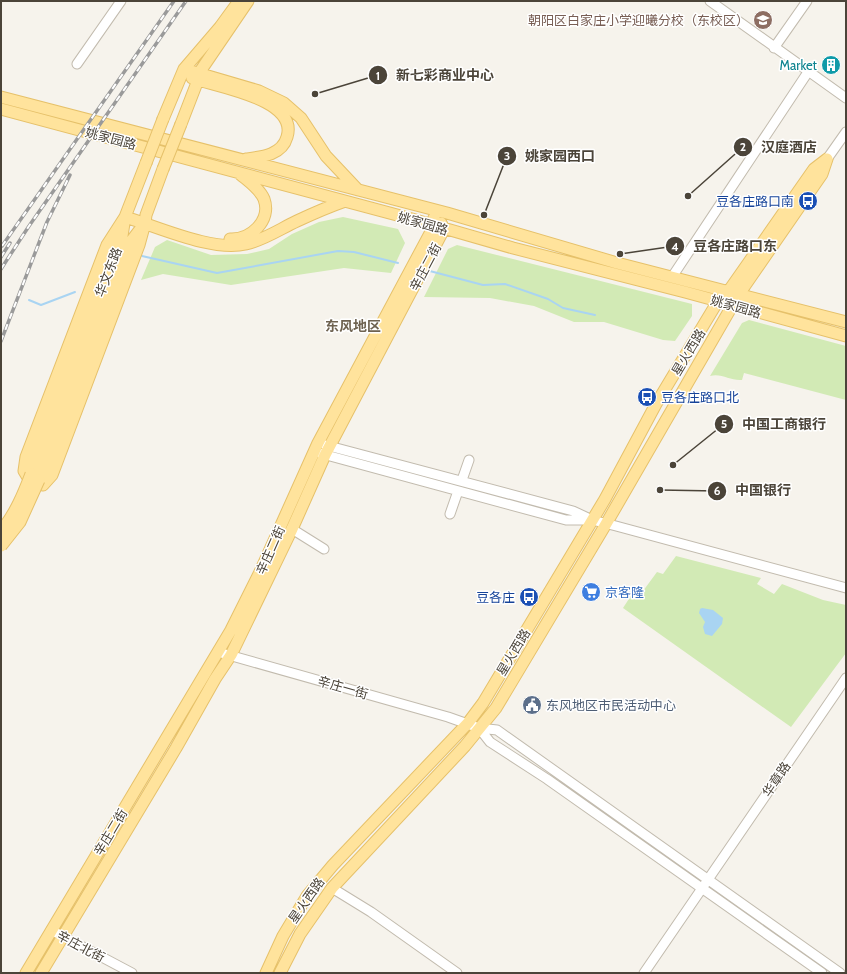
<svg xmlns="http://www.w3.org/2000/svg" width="847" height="974" font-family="Cabin,'Noto Sans SC',sans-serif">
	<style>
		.green { fill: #d2eab5 }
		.water { fill: #a9d4f2 }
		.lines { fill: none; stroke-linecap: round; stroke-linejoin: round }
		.stream { stroke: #a9d4f2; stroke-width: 2 }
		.minor-casing { stroke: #c2bbae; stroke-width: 11 }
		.major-casing { stroke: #e6c16a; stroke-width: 13 }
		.minor { stroke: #fff; stroke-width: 9 }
		.major { stroke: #ffe39c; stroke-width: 11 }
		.rail-casing { stroke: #9a9a9a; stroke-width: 3.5 }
		.rail { stroke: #fff; stroke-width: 2; stroke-dasharray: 6; stroke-linecap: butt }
		.major-bridge-casing { stroke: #e6c16a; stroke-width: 13; stroke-linecap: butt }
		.major-bridge { stroke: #ffe39c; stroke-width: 11 }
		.labels { text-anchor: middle; stroke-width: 3; stroke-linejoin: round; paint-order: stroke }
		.education-label { font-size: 13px; fill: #785e54; stroke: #fff; text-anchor: end }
		.culture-label { font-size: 13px; fill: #0d838f; stroke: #fff; text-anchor: end }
		.street-label { font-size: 13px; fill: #4b4439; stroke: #fff }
		.transit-label { font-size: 13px; fill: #164399; stroke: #fff; text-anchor: end }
		.shop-label { font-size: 13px; fill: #366cbe; stroke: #fff; text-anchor: start }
		.service-label { font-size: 13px; fill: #4e5e75; stroke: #fff; text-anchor: start }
		.neighbourhood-label { font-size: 14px; font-weight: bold; fill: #6e6250; stroke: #fff }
		.leader { fill: none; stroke: #4b4439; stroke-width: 1.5 }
		.callout-dot { fill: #4b4439; stroke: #fff; stroke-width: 1.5 }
		.mark-label { font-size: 12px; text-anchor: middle; font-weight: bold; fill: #fff }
		.callout-label { font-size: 14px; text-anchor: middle; font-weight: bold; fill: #4b4439; stroke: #fff; stroke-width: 3; stroke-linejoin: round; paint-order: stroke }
	</style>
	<rect width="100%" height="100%" fill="#f6f3ec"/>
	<path class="green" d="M343 217 398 229 405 243 391 273 344 268 231 285 163 274 141 280 155 247 167 240 211 255 247 254 269 249 292 234 319 222Z
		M457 245 692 304V316L675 341 663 340 604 322H574L534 306 490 298 424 297 448 249Z
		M749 320 846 346V400L744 373 742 380C730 381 722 373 710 376L742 323Z
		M676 556 761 578 757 584 774 594 782 584 823 600 846 605V653L791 727 623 608 636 588 643 591 657 572 663 574Z"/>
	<path class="water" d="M702 608 713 610 723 618 722 624 712 636 705 634 703 627 705 622 699 613 700 609Z"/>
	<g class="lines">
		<path class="stream" d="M142 256 217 273 338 251 354 252 398 263
			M426 270 483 285 505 284 548 299 563 308 595 315
			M29 300 41 305 75 292"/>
		<defs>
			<path id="minor" d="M710 1 846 98
				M774 48 807 1
				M77 64 121 1
				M827 159 846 132
				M672 277 808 72
				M325 445 573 511 588 518
				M319 453 566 520H592L616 526 846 588
				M462 480 469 460
				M450 514 458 491
				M292 529 324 549
				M218 652 448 717 479 728 497 730 840 973
				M479 728 490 742 547 779 822 973
				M332 888 371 912 457 973
				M51 930 132 973
				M644 973 846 678"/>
			<path id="major" d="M184 69 259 91 284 103 301 118 326 156 358 190
				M192 78C217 87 299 99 287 137 282 155 262 157 246 159
				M1 97 447 213 617 263 846 322
				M1 109 412 219 513 248 685 292 846 336
				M163 119 184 69 220 27 239 1
				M181 124 198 80 199 73 248 1
				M145 223 139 245 52 475 43 485 30 481 24 471 26 457 107 245 125 217C159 227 212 252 246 244 264 240 280 229 297 221 312 214 328 207 345 201
				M230 239C250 240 272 221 264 199 260 189 248 181 240 174
				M31 474 122 236 125 217 146 163
				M39 480 132 240 145 223 146 215 163 169
				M26 973 231 630 260 572 318 443 434 226V218
				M41 973 176 748 215 679 231 655 292 529 325 455 444 229 441 223
				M266 973 283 936 307 896 333 865 468 723 483 703 605 499 656 404 718 301 728 292 814 169 827 159
				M280 973 300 934 332 888 465 746 496 708 606 524 739 294 822 174 827 159"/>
		</defs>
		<use href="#minor" class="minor-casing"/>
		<use href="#major" class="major-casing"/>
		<use href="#minor" class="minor"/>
		<use href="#major" class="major"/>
		<defs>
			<path id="rail" d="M2 246 174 1
				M1 257 10 243
				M1 269 29 226 186 1
				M1 341 47 222 70 175"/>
		</defs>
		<use href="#rail" class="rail-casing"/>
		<use href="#rail" class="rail"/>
		<defs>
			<path id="major-bridge" d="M146 163 163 119
				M163 169 181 124
				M1 531C15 514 23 495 31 474
				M1 546 20 522 39 480"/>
		</defs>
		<use href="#major-bridge" class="major-bridge-casing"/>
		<use href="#major-bridge" class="major-bridge"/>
	</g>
	<defs>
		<symbol id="school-disc" viewBox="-11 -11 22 22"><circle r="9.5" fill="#8d6e63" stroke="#fff"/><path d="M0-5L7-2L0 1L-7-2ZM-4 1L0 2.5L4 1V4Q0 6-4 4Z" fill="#fff"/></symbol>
		<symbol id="building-disc" viewBox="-11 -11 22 22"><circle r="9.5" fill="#0f9aa8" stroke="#fff"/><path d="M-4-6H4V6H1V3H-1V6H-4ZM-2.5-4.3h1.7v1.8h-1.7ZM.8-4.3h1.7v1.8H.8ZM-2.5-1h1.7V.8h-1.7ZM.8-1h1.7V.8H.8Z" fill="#fff"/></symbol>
		<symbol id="bus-disc" viewBox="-11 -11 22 22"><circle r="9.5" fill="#1a4fb4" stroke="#fff"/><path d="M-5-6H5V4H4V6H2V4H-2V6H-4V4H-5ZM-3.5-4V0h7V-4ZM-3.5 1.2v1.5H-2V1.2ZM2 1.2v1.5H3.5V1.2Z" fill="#fff"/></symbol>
		<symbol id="supermarket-disc" viewBox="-11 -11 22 22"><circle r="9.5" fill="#3f7fe0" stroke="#fff"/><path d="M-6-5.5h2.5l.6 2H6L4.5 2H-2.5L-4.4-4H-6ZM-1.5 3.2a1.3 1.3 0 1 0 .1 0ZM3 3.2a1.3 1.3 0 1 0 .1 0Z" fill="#fff"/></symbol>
		<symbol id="civic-disc" viewBox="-11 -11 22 22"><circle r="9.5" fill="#5c6f8a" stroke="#fff"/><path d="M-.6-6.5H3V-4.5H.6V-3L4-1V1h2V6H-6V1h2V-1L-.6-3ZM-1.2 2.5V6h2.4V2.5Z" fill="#fff"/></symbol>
	</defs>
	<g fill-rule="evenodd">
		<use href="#school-disc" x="752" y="9" width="22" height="22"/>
		<use href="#building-disc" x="820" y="54" width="22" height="22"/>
		<use href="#bus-disc" x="797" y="190" width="22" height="22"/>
		<use href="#bus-disc" x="636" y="386" width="22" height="22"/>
		<use href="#supermarket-disc" x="580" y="581" width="22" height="22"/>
		<use href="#bus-disc" x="518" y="586" width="22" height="22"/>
		<use href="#civic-disc" x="521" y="694" width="22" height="22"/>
	</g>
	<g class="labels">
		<g class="education-label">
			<text x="749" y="25">朝阳区白家庄小学迎曦分校（东校区）</text>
		</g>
		<g class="culture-label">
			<text x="817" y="70">Market</text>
		</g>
		<g class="street-label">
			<text transform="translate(111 138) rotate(15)" y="5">姚家园路</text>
			<text transform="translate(423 223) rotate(16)" y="5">姚家园路</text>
			<text transform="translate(425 267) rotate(-62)" y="5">辛庄二街</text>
			<text transform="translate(108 272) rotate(-69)" y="5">华文东路</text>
			<text transform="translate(736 306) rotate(16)" y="5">姚家园路</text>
			<text transform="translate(688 352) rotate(-59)" y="5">星火西路</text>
			<text transform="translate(270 550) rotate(-66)" y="5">辛庄二街</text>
			<text transform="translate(513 652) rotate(-59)" y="5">星火西路</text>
			<text transform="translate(343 687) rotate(16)" y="5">辛庄一街</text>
			<text transform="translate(776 779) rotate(-56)" y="5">华章路</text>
			<text transform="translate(110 832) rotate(-59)" y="5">辛庄二街</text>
			<text transform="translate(306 900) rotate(-55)" y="5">星火西路</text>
			<text transform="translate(81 946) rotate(28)" y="5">辛庄北街</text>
		</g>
		<g class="transit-label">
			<text x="794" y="206">豆各庄路口南</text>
			<text x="661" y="402" text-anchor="start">豆各庄路口北</text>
			<text x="515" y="602">豆各庄</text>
		</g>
		<g class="shop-label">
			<text x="605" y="597">京客隆</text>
		</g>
		<g class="service-label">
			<text x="546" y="710">东风地区市民活动中心</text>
		</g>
		<g class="neighbourhood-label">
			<text x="353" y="331">东风地区</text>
		</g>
	</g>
	<path class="leader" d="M315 94L378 75M688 196L743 147M484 215L507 156M620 254L675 246M673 465L724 424M660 490L717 491"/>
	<g class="callout-dot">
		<circle cx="315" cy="94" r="4"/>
		<circle cx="688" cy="196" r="4"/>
		<circle cx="484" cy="215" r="4"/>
		<circle cx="620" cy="254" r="4"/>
		<circle cx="673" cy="465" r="4"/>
		<circle cx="660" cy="490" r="4"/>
		<circle cx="378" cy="75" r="10"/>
		<circle cx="743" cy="147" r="10"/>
		<circle cx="507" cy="156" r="10"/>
		<circle cx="675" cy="246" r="10"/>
		<circle cx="724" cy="424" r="10"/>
		<circle cx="717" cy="491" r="10"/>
	</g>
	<g class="mark-label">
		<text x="378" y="80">1</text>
		<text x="743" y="151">2</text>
		<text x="507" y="160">3</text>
		<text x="675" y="251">4</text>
		<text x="724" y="428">5</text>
		<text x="717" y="495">6</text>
	</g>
	<g class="callout-label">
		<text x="445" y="80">新七彩商业中心</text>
		<text x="789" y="152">汉庭酒店</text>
		<text x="560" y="161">姚家园西口</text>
		<text x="735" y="251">豆各庄路口东</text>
		<text x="784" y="429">中国工商银行</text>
		<text x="763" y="495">中国银行</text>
	</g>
	<rect width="847" height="974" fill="none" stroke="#4b4439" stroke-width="4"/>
</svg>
